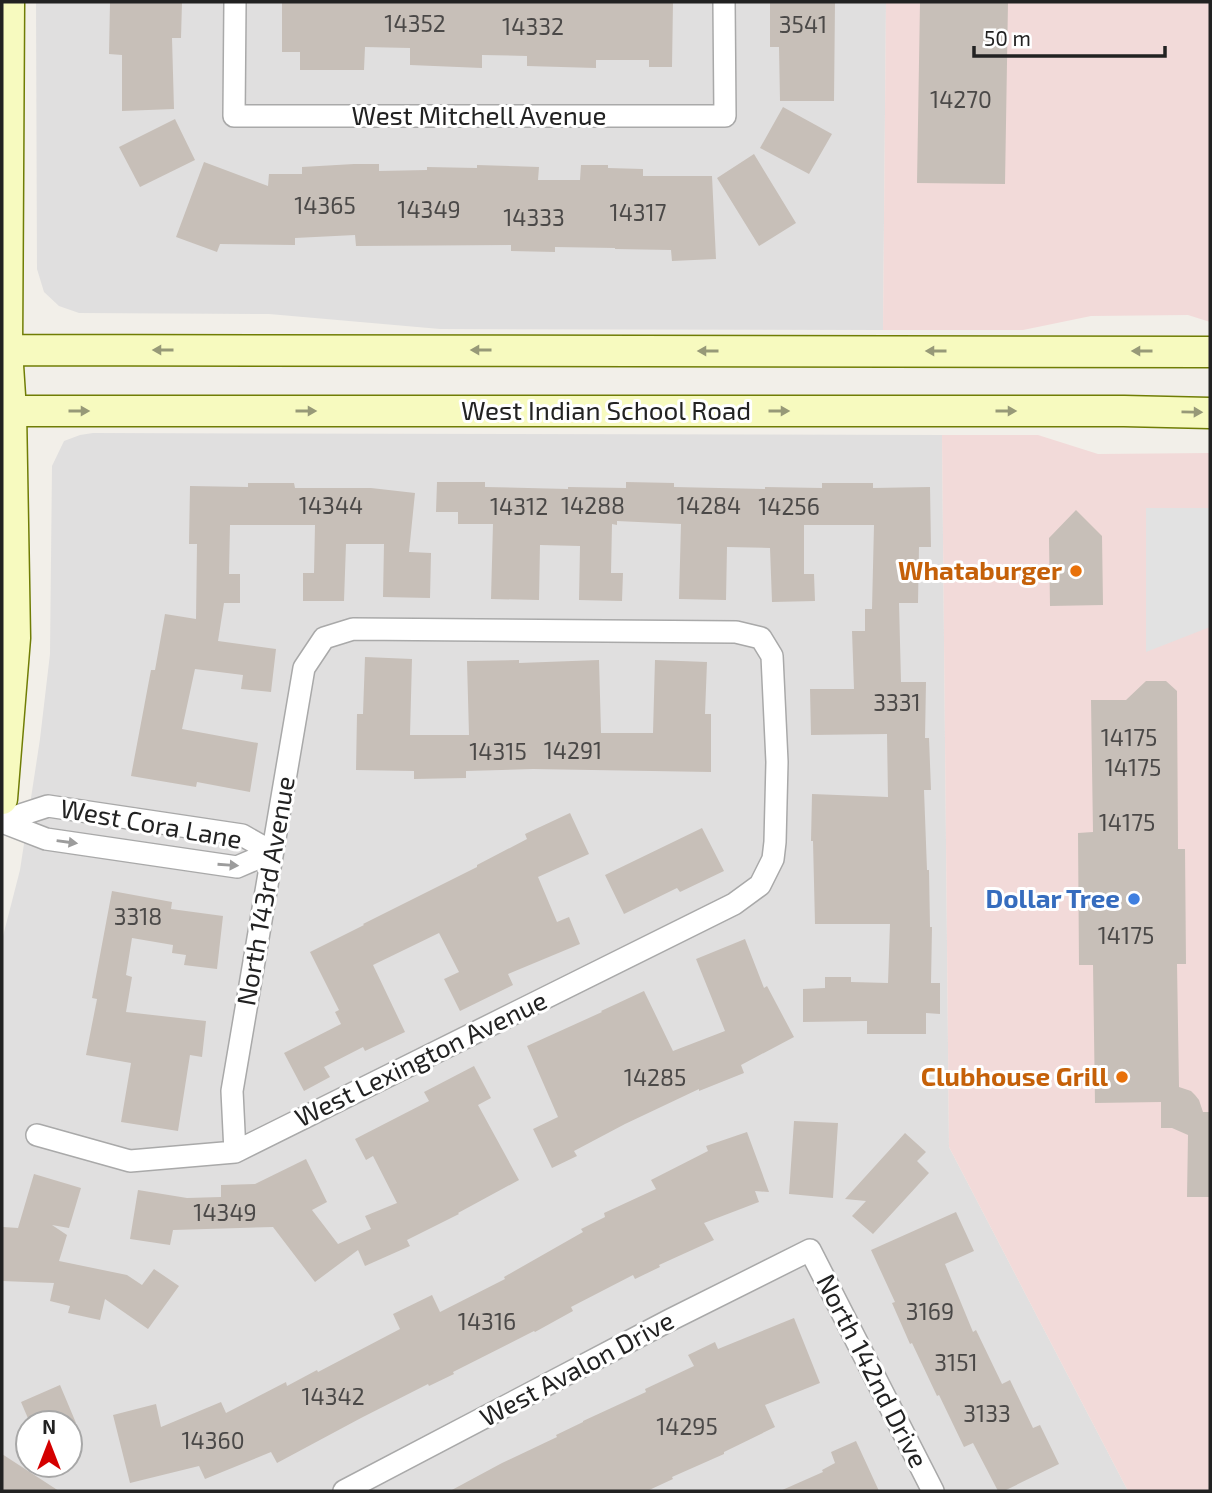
<svg xmlns="http://www.w3.org/2000/svg" width="1212" height="1493" font-family="'Exo 2',sans-serif">
	<style>
		.residential { fill: #e0dfdf; fill-rule: evenodd }
		.commercial { fill: #f2dad9 }
		.parking { fill: #e2e2e2 }
		.building { fill: #c7bfb8 }
		.lines { fill: none; stroke-linecap: round; stroke-linejoin: round }
		.street-casing { stroke: #a9a9a9; stroke-width: 24 }
		.secondary-casing { stroke: #707d05; stroke-width: 33 }
		.street { stroke: #fff; stroke-width: 21 }
		.secondary { stroke: #f7fabf; stroke-width: 30 }
		.oneway { fill: #979978 }
		.oneway2 { fill: #9c9c9c }
		.food-dot { fill: #e8710a; stroke: #fff; stroke-width: 2.5 }
		.shop-dot { fill: #3f7fe0; stroke: #fff; stroke-width: 2.5 }
		.labels { text-anchor: middle; stroke-width: 6; stroke-linejoin: round; paint-order: stroke }
		.number-label { font-size: 23px; fill: #4b4948 }
		.street-label { font-size: 26px; fill: #222; stroke: #fff }
		.food-label { font-size: 26px; font-weight: bold; fill: #c56008; stroke: #fff; text-anchor: end }
		.shop-label { font-size: 26px; font-weight: bold; fill: #366cbe; stroke: #fff; text-anchor: end }
	</style>
	<rect width="100%" height="100%" fill="#f2efe9"/>
	<path class="residential" d="M36 2H886L883 330 440 329 269 314 79 313 59 306 44 292 37 269Z
		M93 433 942 435 949 1147 1128 1491H2V940L20 870 40 739 50 654 52 466 64 441 80 435ZM28 1423H70V1465H28Z"/>
	<path class="commercial" d="M886 2H1210V322L1188 315 1091 316 1023 330H883Z
		M942 435H1038L1098 454 1210 453V1491H1128L949 1147Z"/>
	<path class="parking" d="M1146 508H1210V627L1146 652Z"/>
	<path class="building" d="M110 2H182L181 38H172L174 109 122 111V55L109 54Z
		M282 2H673L672 67H649V60H596V68L527 66V56L482 55V68L410 65V48L365 47 364 70H300V52H282Z
		M920 2H1008L1005 184 917 183Z
		M770 3H835L834 101H780L779 47H770Z
		M783 107 832 134 809 174 760 148Z
		M175 119 195 160 140 187 119 147Z
		M754 154 796 223 759 246 717 178Z
		M204 162 268 186 269 174H302V167L354 164H379V171L427 170V167L477 168V165L539 167 538 180H580L581 165H608V168L643 169V176H712L716 259 672 261 671 250 615 249V248L555 247V252L511 251V245L356 246 355 235 295 238V245L220 244 217 252 176 237Z
		M437 482H485V487L568 489V487L626 488V482L674 483V487L765 489V487L822 488V483H873V488L930 487 931 547H919L918 603H899L901 682H926L925 738H929L931 790H924L927 870H929L930 927H932L931 983H940V1014L926 1013V1034H867V1021L803 1022V989L825 988V977H851V982L888 983 890 924H815L813 841H811L812 794 888 797 887 734 811 735 810 689H854L852 631H865V609H872L874 525H804V574H814L815 601 772 602 770 548 727 547 726 600 679 599 681 524 617 521V525L612 524 611 573H623L622 601 579 600 580 546 540 545 539 600 491 599 493 524H458V512H436Z
		M248 483H294L295 488H371L415 493 409 552 431 553 430 598 383 597 384 544H346L344 601H303V573H314L315 525H230L229 574H240V603H224L218 641 276 649 271 692 241 689 243 675 195 669 182 729 258 743 250 792 197 782 196 787 131 776 151 670H155L165 614 196 619 197 544H189L190 486 248 487Z
		M1076 510 1102 536 1103 605 1050 606 1049 538Z
		M365 657 412 659 410 735H469L467 661 519 660V663L599 660 601 733H653L655 660 707 662 705 714H711V772L533 769 466 771V778L414 779V771L356 770 357 714H363Z
		M1146 681H1166L1177 691 1178 849H1185L1186 964H1177L1179 1087 1191 1091 1195 1095 1199 1100 1203 1112H1210V1197H1187L1188 1135 1172 1128H1161V1102L1095 1103 1093 965H1079L1078 833 1093 832 1091 700H1126Z
		M570 813 589 854 538 877 557 922 569 917 580 944 508 974 513 985 460 1011 444 979 459 972 439 933 373 965 405 1032 365 1051 363 1047 324 1067 330 1077 304 1091 284 1053 341 1024 335 1012 339 1010 310 952 364 925 363 924 477 867V865L527 839 525 834Z
		M702 828 724 871 680 892 677 888 624 914 605 875Z
		M112 891 172 902 171 909 223 916 217 969 184 965 186 955 172 953 173 945 132 938 126 975 132 977 126 1012 206 1021 202 1057 190 1055 178 1131 121 1122 131 1063 86 1055 97 999 92 998Z
		M745 939 764 988 767 986 794 1037 741 1065 744 1073 699 1091V1089L625 1124 574 1151 577 1156 552 1168 533 1129 558 1117 527 1046 602 1012 601 1011 644 991 673 1051 725 1031 696 959Z
		M474 1066 491 1098 478 1105 519 1180 458 1213 459 1214 407 1240 410 1246 365 1266 358 1250 315 1282 273 1227 173 1230 170 1245 130 1239 138 1190 187 1198 221 1197V1185L255 1184 306 1159 327 1202 312 1210 338 1244 371 1229 365 1216 397 1203 373 1156 366 1160 355 1139 429 1101 424 1092Z
		M794 1121 838 1123 833 1198 789 1194Z
		M747 1132 769 1192 755 1191 759 1202 704 1223 714 1240 659 1265 660 1267 635 1279 633 1275 571 1307 573 1311 535 1332 534 1331 453 1372 454 1374 429 1386 428 1384 361 1418 277 1463 271 1452 205 1479 199 1466 130 1483 113 1415 156 1404 161 1427 221 1402 226 1413 286 1382 287 1386 317 1370 318 1372 400 1329 393 1314 432 1295 440 1312 505 1279 504 1277 583 1232 581 1229 605 1217 604 1213 656 1189 651 1180 708 1151 706 1146Z
		M905 1133 926 1152 917 1161 929 1173 873 1234 852 1216 866 1201 845 1199Z
		M34 1174 81 1188 69 1228 52 1225 67 1235 59 1261 127 1275 142 1285 154 1269 179 1286 148 1329 105 1299 100 1320 68 1313 70 1306 50 1301 54 1283 2 1281 3 1227 18 1228Z
		M956 1212 974 1251 945 1264 973 1332 976 1330 1002 1384 1010 1380 1033 1428 1040 1425 1059 1464 1004 1491H998L973 1443 964 1447 939 1395 937 1396 912 1343 910 1344 892 1303 895 1302 871 1250Z
		M794 1318 820 1383 765 1405 775 1427 724 1452V1454L672 1477 673 1479 647 1491H450L502 1463 557 1437 556 1435 583 1422V1421L646 1392 645 1389 694 1366 688 1355 715 1342 718 1349Z
		M60 1385 76 1423H30L21 1402Z
		M856 1441 879 1491H780L823 1472 822 1470 835 1463 831 1452Z
		M2 1454 59 1491H2Z"/>
	<g class="lines">
		<defs>
			<path id="street" d="M235 2 234 116H725L724 2
				M2 821 48 806 242 835 272 852
				M2 822 46 839 237 867 272 852
				M37 1135 130 1161 235 1152 734 904 760 885 773 859 775 842 777 762 772 656 761 638 736 632 353 629 324 638 304 668 232 1091 235 1152
				M344 1491 670 1320 810 1250 933 1491"/>
			<path id="secondary" d="M2 350 1210 352
				M2 411H1124L1210 413
				M2 799 15 638 11 411 7 350 9 2"/>
		</defs>
		<use href="#street" class="street-casing"/>
		<use href="#secondary" class="secondary-casing"/>
		<use href="#street" class="street"/>
		<use href="#secondary" class="secondary"/>
	</g>
	<defs><path id="oneway-solid" d="M-6-.8H1V-3.2L6.5 0L1 3.2V.8H-6Z" transform="scale(1.75)"/></defs>
	<g class="oneway">
		<use href="#oneway-solid" transform="translate(163 350) rotate(180)"/>
		<use href="#oneway-solid" transform="translate(481 350) rotate(-180)"/>
		<use href="#oneway-solid" transform="translate(708 351) rotate(-180)"/>
		<use href="#oneway-solid" transform="translate(936 351) rotate(-180)"/>
		<use href="#oneway-solid" transform="translate(1142 351) rotate(-180)"/>
		<use href="#oneway-solid" transform="translate(79 411)"/>
		<use href="#oneway-solid" transform="translate(306 411)"/>
		<use href="#oneway-solid" transform="translate(779 411)"/>
		<use href="#oneway-solid" transform="translate(1006 411)"/>
		<use href="#oneway-solid" transform="translate(1192 412) rotate(1)"/>
	</g>
	<g class="oneway2">
		<use href="#oneway-solid" transform="translate(67 842) rotate(8)"/>
		<use href="#oneway-solid" transform="translate(228 865) rotate(4)"/>
	</g>
	<g class="food-dot">
		<circle cx="1076" cy="571" r="7"/>
		<circle cx="1122" cy="1077" r="7"/>
	</g>
	<circle class="shop-dot" cx="1134" cy="899" r="7"/>
	<g class="labels">
		<g class="number-label">
			<text x="415" y="32">14352</text>
			<text x="803" y="33">3541</text>
			<text x="533" y="35">14332</text>
			<text x="961" y="108">14270</text>
			<text x="325" y="214">14365</text>
			<text x="429" y="218">14349</text>
			<text x="638" y="221">14317</text>
			<text x="534" y="226">14333</text>
			<text x="331" y="514">14344</text>
			<text x="593" y="514">14288</text>
			<text x="709" y="514">14284</text>
			<text x="519" y="515">14312</text>
			<text x="789" y="515">14256</text>
			<text x="897" y="711">3331</text>
			<text x="1129" y="746">14175</text>
			<text x="573" y="759">14291</text>
			<text x="498" y="760">14315</text>
			<text x="1133" y="776">14175</text>
			<text x="1127" y="831">14175</text>
			<text x="138" y="925">3318</text>
			<text x="1126" y="944">14175</text>
			<text x="655" y="1086">14285</text>
			<text x="225" y="1221">14349</text>
			<text x="930" y="1320">3169</text>
			<text x="487" y="1330">14316</text>
			<text x="956" y="1371">3151</text>
			<text x="333" y="1405">14342</text>
			<text x="987" y="1422">3133</text>
			<text x="687" y="1435">14295</text>
			<text x="213" y="1449">14360</text>
		</g>
		<g class="street-label">
			<text x="479" y="125">West Mitchell Avenue</text>
			<text x="606" y="420">West Indian School Road</text>
			<text transform="translate(151 824) rotate(10)" y="9">West Cora Lane</text>
			<text transform="translate(266 891) rotate(-80)" y="9">North 143rd Avenue</text>
			<text transform="translate(421 1059) rotate(-26)" y="9">West Lexington Avenue</text>
			<text transform="translate(577 1369) rotate(-28)" y="9">West Avalon Drive</text>
			<text transform="translate(872 1371) rotate(63)" y="9">North 142nd Drive</text>
		</g>
		<g class="food-label">
			<text x="1062" y="580">Whataburger</text>
			<text x="1108" y="1086">Clubhouse Grill</text>
		</g>
		<g class="shop-label">
			<text x="1120" y="908">Dollar Tree</text>
		</g>
	</g>
	<rect width="1212" height="1493" fill="none" stroke="#222222" stroke-width="7"/>
	<g transform="translate(49 1444)"><circle r="33" fill="#ffffff" stroke="#a7a7a7" stroke-width="2"/>
	<path d="M0-5L12 26L0 18L-12 26Z" fill="#d40000"/>
	<text y="-10" font-size="19" font-weight="bold" text-anchor="middle" fill="#222222">N</text>
	</g>
	<path d="M974 46v10h191v-10" fill="none" stroke="#222222" stroke-width="3.5"/>
	<text x="984" y="46" font-size="21" fill="#222222" stroke="#ffffff" stroke-width="5" paint-order="stroke">50 m</text>
</svg>
